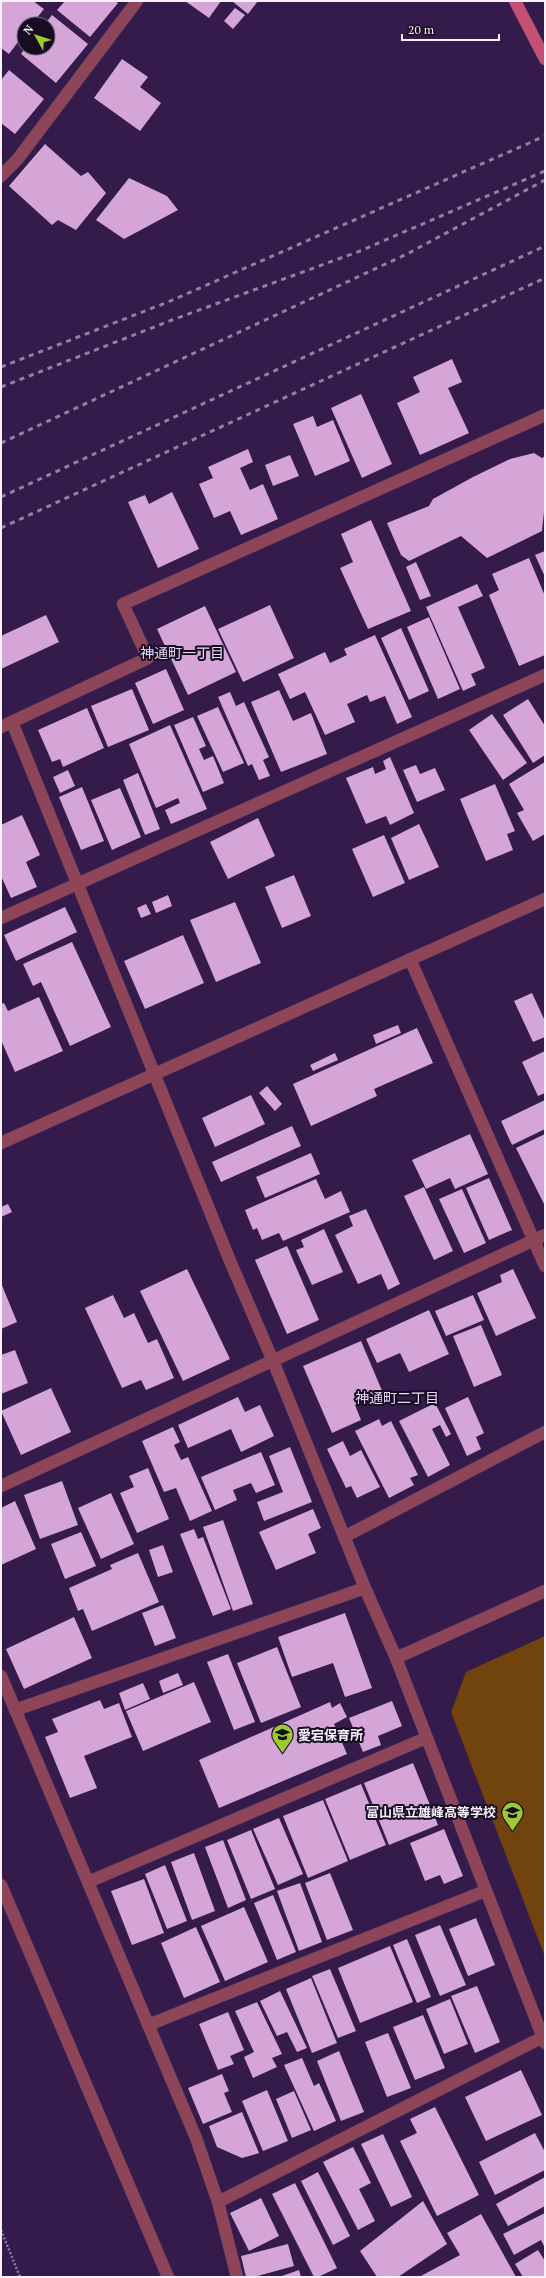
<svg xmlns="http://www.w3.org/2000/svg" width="546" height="2278" font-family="'PT Serif','Noto Sans JP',serif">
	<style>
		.green { fill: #71440d }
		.building { fill: #d4a5d6 }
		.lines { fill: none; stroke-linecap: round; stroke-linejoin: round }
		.minor-casing { stroke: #4f3964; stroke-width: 13 }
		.tertiary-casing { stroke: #4f3964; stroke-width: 13 }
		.secondary-casing { stroke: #4f3964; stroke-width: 13 }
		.path { stroke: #8d7d9d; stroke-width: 2.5; stroke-dasharray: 2 2; stroke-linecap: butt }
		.minor { stroke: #8f4558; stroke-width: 12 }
		.tertiary { stroke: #8f4558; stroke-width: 12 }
		.secondary { stroke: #c65072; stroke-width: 12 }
		.rail { stroke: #9181a1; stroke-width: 3; stroke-dasharray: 5 5; stroke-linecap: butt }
		.labels { text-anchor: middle; stroke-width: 4; stroke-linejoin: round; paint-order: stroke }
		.poi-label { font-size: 13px; font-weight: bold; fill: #f8f2ff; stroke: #170c21; text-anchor: start }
		.neighbourhood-label { font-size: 14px; fill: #e8d8fc; stroke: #170c21 }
	</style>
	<rect width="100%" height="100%" fill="#341b4b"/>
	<path class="green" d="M545 1636V1957L451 1712 466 1672Z"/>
	<path class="building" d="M1 1H33L44 9 32 24H24V34L9 54 1 48Z
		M65 1H115L118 3 90 37 57 10Z
		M185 1H221L209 18Z
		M232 1H258L248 14Z
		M235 8 245 15 233 29 224 21Z
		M52 15 88 44 56 83 21 54 25 48H48V24H45Z
		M122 59 148 77 140 87 161 103 140 131 94 98Z
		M9 70 44 99 15 134 1 123V80Z
		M45 144 81 176 88 172 106 193 76 230 58 220 52 225 9 186Z
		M129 178 167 196 178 210 124 239 96 220Z
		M452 359 462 382 448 388 469 433 420 455 397 403 420 392 413 377Z
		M361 394 392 464 362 478 331 408Z
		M313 416 317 427 333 420 350 461 315 476 293 424Z
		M248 449 253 462 240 468 250 490 263 484 278 519 241 535 230 511 214 518 199 484 213 478 208 467Z
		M534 453 542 458 545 456V502L542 531 487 558 461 536 409 561 401 555 387 523 429 506 433 499 473 477 510 459Z
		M290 455 299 476 273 486 265 465Z
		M172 492 199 549 158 568 128 502 145 495 149 504Z
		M371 520 411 611 368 629 340 568 353 562 341 534Z
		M545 551V577L535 555Z
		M529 558 545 596V655L519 666 489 595 499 590 492 574Z
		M416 562 431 596 420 600 406 567Z
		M477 584 483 596 458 607 485 668 471 674 476 685 463 691 426 607Z
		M270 605 294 658 243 682 218 629Z
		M205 606 236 672 188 695 157 629Z
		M46 615 59 642 1 669V636Z
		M429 617 460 689 438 699 407 627Z
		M401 628 429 691 409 700 381 638Z
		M375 635 412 717 397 724 385 696 370 702 367 695 347 704 355 722 325 735 305 692 290 699 278 674 325 652 330 663 347 655 344 649Z
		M166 669 184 710 153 724 135 683Z
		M132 689 149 730 108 747 91 706Z
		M279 690 293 721 311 713 327 754 281 772 251 702Z
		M230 692 236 706 244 702 269 757 263 760 270 776 259 780 252 764 248 766 218 697Z
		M528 699 545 726V755L533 763 503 715Z
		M218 707 244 763 223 772 197 716Z
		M87 708 104 748 63 767 60 759 52 762 38 730Z
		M492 714 527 763 503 780 469 730Z
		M193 717 206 746 199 749 204 760 213 756 224 783 203 792 174 725Z
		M170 725 207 809 171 824 165 810 180 803 178 798 156 808 129 744Z
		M390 757 414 813 390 825 386 816 366 824 346 778 373 767 375 774 386 769 383 761Z
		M545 762V834L533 841 517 813 524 810 509 784Z
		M416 765 420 774 435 768 445 790 417 802 403 770Z
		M68 770 75 786 60 793 53 777Z
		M138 773 160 829 145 835 123 780Z
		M495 784 515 831 507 834 513 850 486 861 460 799Z
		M82 787 104 841 81 850 59 797Z
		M120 788 141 837 112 850 91 800Z
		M22 815 40 855 26 862 37 887 11 898 1 876V825Z
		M258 818 275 856 228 879 210 842Z
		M419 824 439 867 409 880 391 838Z
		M384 835 405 883 373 897 352 849Z
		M294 875 311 916 282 928 265 887Z
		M168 895 172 906 156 913 152 902Z
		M235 902 261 963 216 982 190 920Z
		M146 904 151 914 141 918 137 908Z
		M65 907 77 932 16 961 4 935Z
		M183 935 204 983 145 1009 124 961Z
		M72 942 111 1027 70 1046 41 982 33 986 23 964Z
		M532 993 545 1021V1037L533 1042 514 1001Z
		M39 997 63 1051 15 1072 1 1040V1004L4 1003 8 1011Z
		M398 1025 401 1033 376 1044 373 1035Z
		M417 1028 433 1063 374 1089 377 1096 311 1126 293 1084Z
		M545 1051V1093L538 1096 522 1062Z
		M335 1053 338 1060 313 1071 310 1065Z
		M267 1086 282 1104 275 1111 259 1093Z
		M251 1095 265 1124 215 1147 202 1118Z
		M545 1100V1129L512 1145 501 1121Z
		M292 1126 301 1146 221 1182 212 1162Z
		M470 1134 488 1174 455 1189 450 1178 426 1189 412 1160Z
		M545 1134V1206L516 1148Z
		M311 1153 320 1174 265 1198 256 1177Z
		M489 1178 512 1230 489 1240 466 1188Z
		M316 1179 325 1199 341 1191 350 1212 283 1241 279 1233 262 1240 257 1228 253 1230 245 1210Z
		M424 1187 453 1251 434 1260 404 1196Z
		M462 1189 486 1243 464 1253 439 1199Z
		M8 1204 12 1212 1 1217V1207Z
		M366 1209 400 1284 388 1290 381 1274 358 1284 335 1235 353 1226 349 1216Z
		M324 1229 343 1272 312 1285 296 1250 304 1247 301 1240Z
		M287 1246 319 1320 287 1334 255 1260Z
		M187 1269 230 1359 183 1381 140 1291Z
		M513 1269 536 1318 496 1336 477 1293 502 1282 500 1275Z
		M1 1283 17 1322 1 1329Z
		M113 1295 124 1318 134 1313 148 1343 157 1339 174 1378 146 1390 141 1380 122 1388 85 1308Z
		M473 1295 484 1320 446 1336 435 1311Z
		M429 1310 449 1354 409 1372 400 1353 377 1363 366 1339Z
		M481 1325 502 1375 474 1387 453 1336Z
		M361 1341 383 1393 355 1405 361 1420 332 1433 303 1366Z
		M15 1350 28 1383 1 1394V1355Z
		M51 1388 71 1432 21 1455 1 1411Z
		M238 1397 245 1412 260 1405 274 1436 241 1452 231 1429 188 1448 178 1425Z
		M468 1397 484 1433 476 1437 481 1449 467 1456 445 1408Z
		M435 1403 451 1434 446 1437 440 1425 432 1429 450 1465 428 1477 399 1421Z
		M379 1419 382 1426 391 1421 418 1475 410 1478 414 1485 389 1498 355 1431Z
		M173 1427 180 1442 174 1445 181 1460 188 1457 212 1511 190 1521 176 1488 164 1492 142 1441Z
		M343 1441 350 1456 361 1450 380 1487 357 1498 351 1486 346 1488 327 1449Z
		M290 1447 312 1502 264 1521 257 1502 283 1492 269 1456Z
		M261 1452 275 1485 256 1493 251 1483 233 1490 237 1500 215 1510 201 1477Z
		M148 1468 169 1519 137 1533 120 1493 134 1487 129 1476Z
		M62 1481 78 1525 40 1539 24 1495Z
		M111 1493 134 1544 101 1559 78 1508Z
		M15 1501 36 1549 1 1565V1508Z
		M313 1509 321 1528 308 1534 316 1553 276 1570 259 1532Z
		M223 1520 253 1604 233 1611 203 1527Z
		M194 1529 198 1539 203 1537 231 1609 213 1616 180 1534Z
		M81 1532 96 1566 65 1579 51 1544Z
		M163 1545 173 1572 158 1577 149 1550Z
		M138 1553 159 1602 92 1631 83 1609 78 1611 69 1588 112 1569 110 1565Z
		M163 1605 176 1638 155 1646 142 1613Z
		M345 1613 372 1688 345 1697 333 1663 292 1677 278 1637Z
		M74 1617 92 1658 24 1689 6 1649Z
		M277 1647 301 1707 261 1723 237 1663Z
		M228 1654 255 1722 234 1730 207 1662Z
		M178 1673 183 1685 163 1693 159 1681Z
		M194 1682 211 1722 143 1751 126 1711Z
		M143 1683 150 1699 125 1710 119 1693Z
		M100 1700 104 1709 119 1703 132 1737 84 1756 97 1788 70 1798 45 1737 58 1732 52 1719Z
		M392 1701 402 1726 378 1736 381 1745 363 1752 349 1718Z
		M330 1702 332 1708 340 1703 347 1717 334 1724 347 1754 219 1808 199 1760Z
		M413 1763 438 1825 389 1845 364 1783Z
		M361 1784 386 1845 350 1860 325 1799Z
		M323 1800 348 1861 308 1878 283 1816Z
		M279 1818 303 1874 278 1885 253 1829Z
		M444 1829 463 1876 444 1884 440 1875 425 1881 410 1843Z
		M251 1830 275 1889 251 1899 227 1840Z
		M223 1840 246 1900 228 1908 205 1847Z
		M194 1853 215 1911 192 1920 171 1862Z
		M165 1865 187 1921 167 1929 145 1874Z
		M330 1873 353 1930 327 1940 305 1883Z
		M144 1879 164 1933 132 1945 111 1891Z
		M300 1883 322 1942 299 1951 277 1891Z
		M273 1895 296 1952 277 1960 254 1903Z
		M244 1907 268 1962 225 1981 201 1926Z
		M476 1918 495 1965 468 1976 449 1929Z
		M440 1925 466 1985 440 1996 415 1935Z
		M196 1927 220 1982 184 1998 161 1943Z
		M407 1939 431 1997 417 2003 393 1945Z
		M390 1946 413 2002 360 2023 338 1968Z
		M330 1969 356 2031 338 2038 312 1976Z
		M311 1978 337 2043 312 2053 286 1989Z
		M477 1986 500 2042 475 2053 451 1996Z
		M280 1991 307 2048 297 2052 287 2032 277 2036 260 2001Z
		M450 1999 468 2044 444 2054 426 2009Z
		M257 2002 282 2054 272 2058 277 2067 253 2078 244 2057 254 2052 235 2011Z
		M228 2012 244 2050 230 2056 234 2064 218 2070 199 2024Z
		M423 2015 445 2068 415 2080 393 2027Z
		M388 2033 411 2088 387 2097 365 2042Z
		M339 2051 364 2112 341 2121 317 2061Z
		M302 2058 314 2086 319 2083 336 2121 314 2131 284 2065Z
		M521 2070 542 2115 486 2141 465 2097Z
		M222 2074 229 2091 224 2093 232 2112 203 2124 188 2088Z
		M267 2090 288 2141 263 2151 242 2101Z
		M294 2091 311 2130 292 2138 276 2099Z
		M435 2107 479 2195 437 2216 400 2141 417 2133 410 2119Z
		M242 2112 259 2153 242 2158 217 2147 209 2126Z
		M535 2133 545 2152V2170L495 2195 479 2162Z
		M383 2134 412 2197 391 2207 361 2144Z
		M353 2147 371 2183 359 2189 375 2221 358 2230 323 2162Z
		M318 2172 350 2236 333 2245 301 2181Z
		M545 2177V2206L508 2226 496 2204Z
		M295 2183 337 2268 318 2277H314L272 2194Z
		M261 2198 279 2236 249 2251 230 2213Z
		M423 2201 447 2244 398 2277H377L360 2251Z
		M545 2213V2248L541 2240 514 2255 503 2234Z
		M481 2214 516 2277H419L460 2255 447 2233Z
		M288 2244 294 2266 254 2277H246L241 2256Z
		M538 2250 545 2261V2277H523L515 2264Z
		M299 2270 301 2277H279Z"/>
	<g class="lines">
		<defs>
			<path id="minor" d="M1 176 17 160 137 1
				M12 722 230 1261 273 1361 365 1588 396 1658 545 2043
				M1 727 148 658 123 604 545 415
				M1 918 545 675
				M410 959 545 1266
				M1 1486 545 1235
				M344 1537 545 1432
				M396 1658 545 1591
				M1 1676 196 2138 218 2202 237 2277
				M15 1710 365 1588
				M88 1882 426 1738
				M1 1885 168 2277
				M148 2025 485 1891
				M218 2202 545 2036"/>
			<path id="tertiary" d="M1 1143 545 899"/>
			<path id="secondary" d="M515 1 545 59"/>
		</defs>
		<use href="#minor" class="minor-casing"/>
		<use href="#tertiary" class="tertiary-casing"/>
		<use href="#secondary" class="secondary-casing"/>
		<path class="path" d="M1 2230 20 2277"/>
		<use href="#minor" class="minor"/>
		<use href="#tertiary" class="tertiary"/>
		<use href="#secondary" class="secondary"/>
		<path class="rail" d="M1 367 168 302 545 136
			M1 387 172 320 360 251 545 171
			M1 443 407 254 545 180
			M1 497 545 246
			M1 528 545 278"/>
	</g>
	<defs>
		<symbol id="school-pin" viewBox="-11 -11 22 30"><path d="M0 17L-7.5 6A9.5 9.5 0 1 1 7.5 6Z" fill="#9dca31" stroke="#170c21"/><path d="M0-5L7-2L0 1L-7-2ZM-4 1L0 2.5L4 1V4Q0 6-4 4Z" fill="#111"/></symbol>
	</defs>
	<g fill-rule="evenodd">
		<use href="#school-pin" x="270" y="1722" width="25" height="34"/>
		<use href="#school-pin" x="500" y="1800" width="25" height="34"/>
	</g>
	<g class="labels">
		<g class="poi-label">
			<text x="298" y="1740">愛宕保育所</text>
			<text x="496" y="1817" text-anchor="end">富山県立雄峰高等学校</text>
		</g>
		<g class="neighbourhood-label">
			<text x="182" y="658">神通町一丁目</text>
			<text x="397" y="1403">神通町二丁目</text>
		</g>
	</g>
	<rect width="546" height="2278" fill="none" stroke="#f8f2ff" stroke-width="4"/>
	<g transform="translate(36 36) rotate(309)"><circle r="19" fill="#170c21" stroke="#71687a"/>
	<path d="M0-3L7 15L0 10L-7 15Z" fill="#9dca31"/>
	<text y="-6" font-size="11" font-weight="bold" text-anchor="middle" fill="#f8f2ff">N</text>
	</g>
	<path d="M402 34v6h97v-6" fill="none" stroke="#f8f2ff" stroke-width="2"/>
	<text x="408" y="34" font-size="12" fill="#f8f2ff" stroke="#170c21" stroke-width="3" paint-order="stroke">20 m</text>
</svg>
